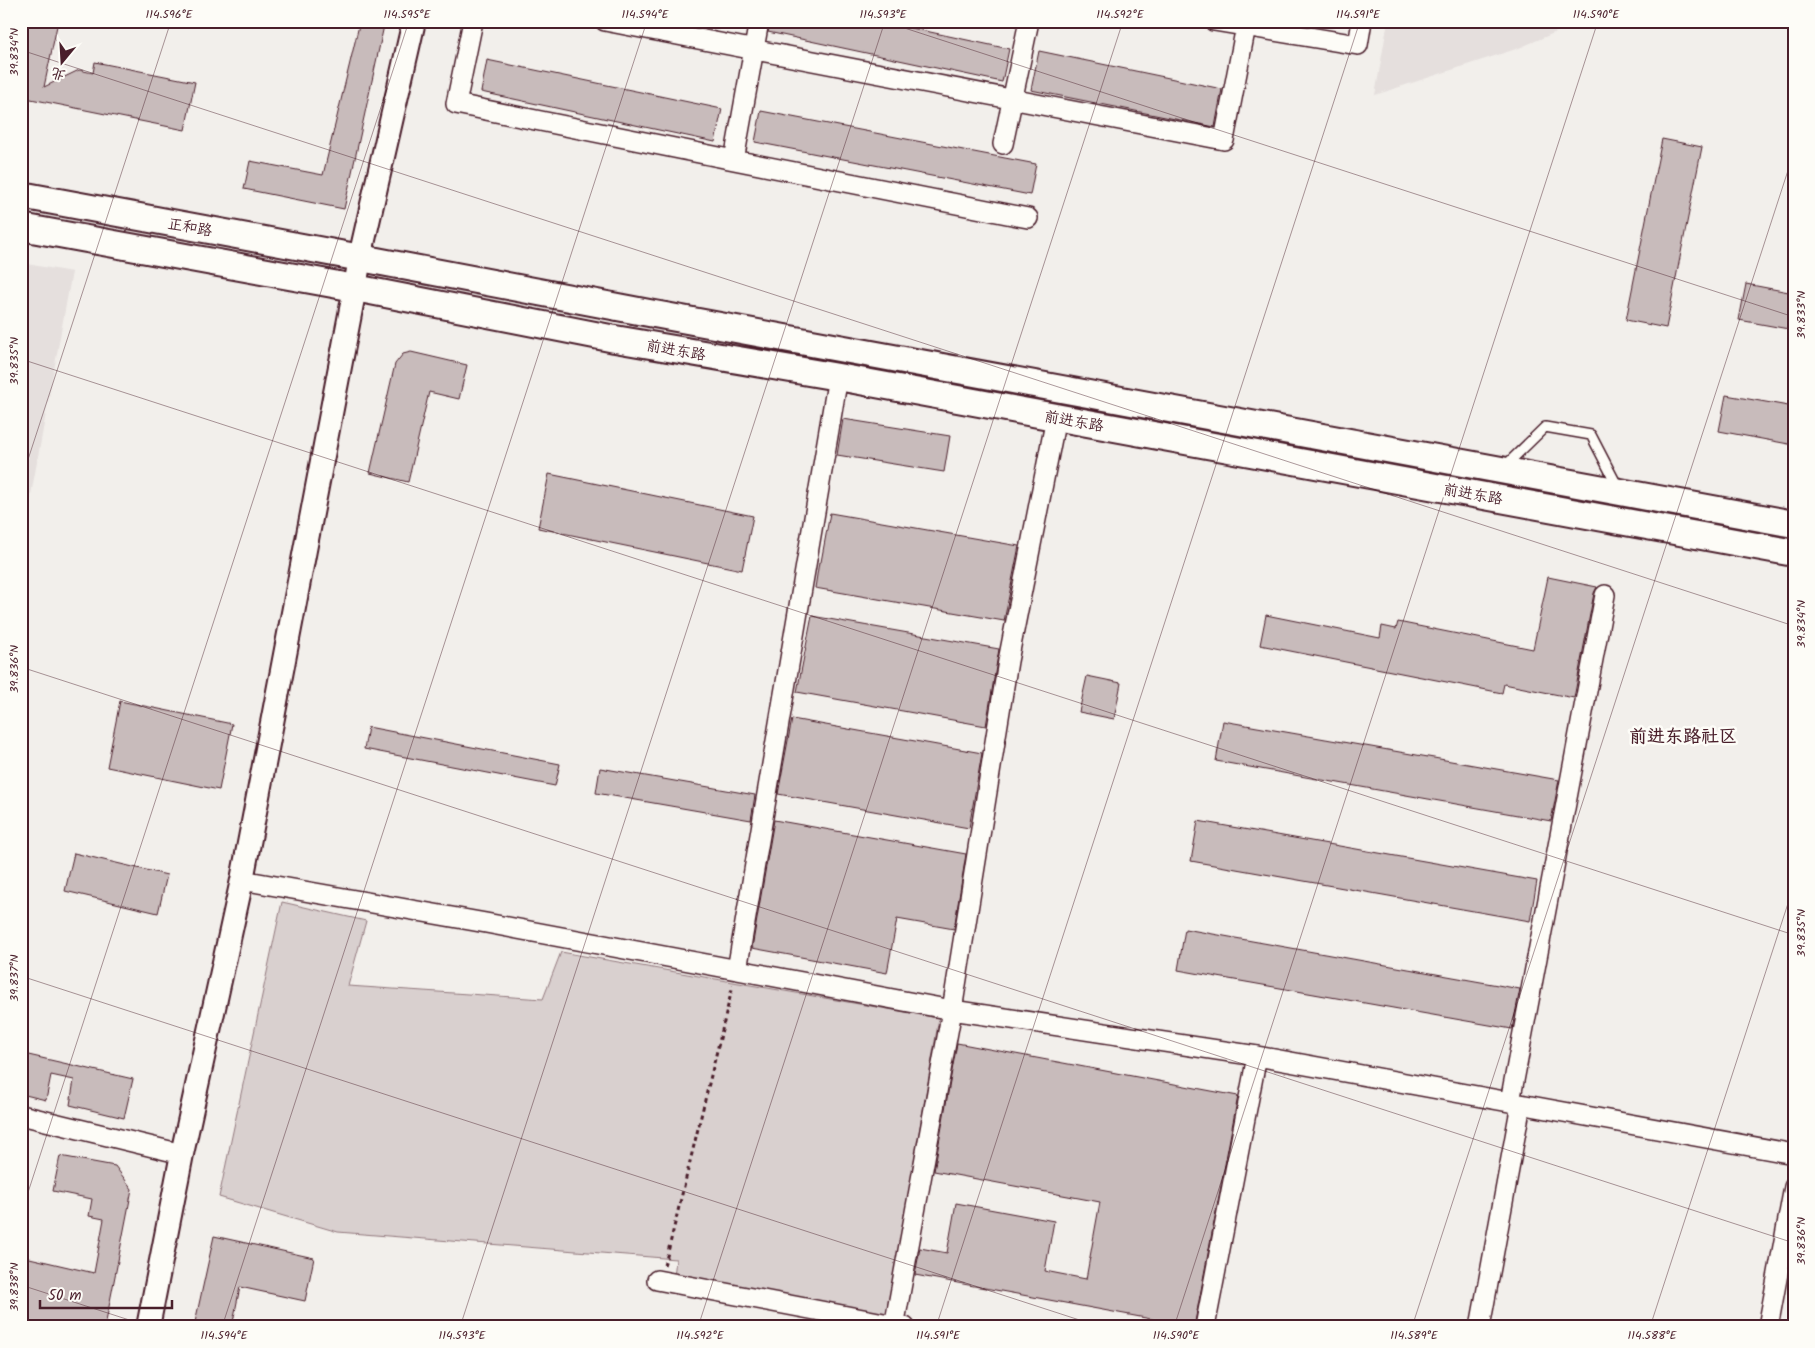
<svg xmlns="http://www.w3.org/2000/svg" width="1815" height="1348" font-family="Kalam,'LXGW WenKai TC',sans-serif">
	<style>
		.built { fill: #e5dfdd }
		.green { fill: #d9d0cf; stroke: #92787d }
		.building { fill: #c8bbbb; stroke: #4a1f2b }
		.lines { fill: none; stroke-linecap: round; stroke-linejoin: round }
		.service-casing { stroke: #4a1f2b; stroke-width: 12 }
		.minor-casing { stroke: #4a1f2b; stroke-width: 22 }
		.tertiary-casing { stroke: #4a1f2b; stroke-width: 26 }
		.secondary-casing { stroke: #4a1f2b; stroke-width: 30 }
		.path { stroke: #4a1f2b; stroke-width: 3; stroke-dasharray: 4 4; stroke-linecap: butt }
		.service { stroke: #fdfcf7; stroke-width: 9 }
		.minor { stroke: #fdfcf7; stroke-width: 19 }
		.tertiary { stroke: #fdfcf7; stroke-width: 22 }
		.secondary { stroke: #fdfcf7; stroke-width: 26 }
		.ticks { fill: none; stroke: #4a1f2b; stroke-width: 1; stroke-opacity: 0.45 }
		.labels { text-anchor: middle; stroke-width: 5; stroke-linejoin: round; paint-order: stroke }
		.street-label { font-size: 15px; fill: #4a1f2b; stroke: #fdfcf7 }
		.quarter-label { font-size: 18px; font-weight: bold; fill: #4a1f2b; stroke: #fdfcf7 }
		.neatline { fill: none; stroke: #4a1f2b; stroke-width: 2 }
		.ticks-label { font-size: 12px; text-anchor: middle; fill: #4a1f2b }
	</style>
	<rect width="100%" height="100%" fill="#f2efeb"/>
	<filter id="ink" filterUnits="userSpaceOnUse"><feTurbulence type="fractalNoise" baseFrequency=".02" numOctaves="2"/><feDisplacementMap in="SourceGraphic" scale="10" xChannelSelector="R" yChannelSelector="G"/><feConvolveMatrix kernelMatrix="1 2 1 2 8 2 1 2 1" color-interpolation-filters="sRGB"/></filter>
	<g filter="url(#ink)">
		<path class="built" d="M1388 21H1582L1519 48 1375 95Z
			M21 263 72 272 21 549Z"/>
		<path class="green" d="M282 902 366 921 348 986 543 999 561 952 939 1018 887 1317 674 1277 676 1259 338 1232 219 1197Z"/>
		<path class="building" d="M21 21H58L44 87 79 70 93 73 95 62 195 82 185 130 21 97Z
			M360 21H385L344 209 244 189 250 161 323 175Z
			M770 21H879L1009 49 1002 82 768 32Z
			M1039 51 1222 89 1215 127 1031 90Z
			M487 60 722 109 715 142 481 92Z
			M761 111 1036 164 1030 195 755 142Z
			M1662 139 1702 147 1666 328 1626 320Z
			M1746 284 1794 293V330L1739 320Z
			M411 352 467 365 459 399 429 392 408 482 370 473 395 364 403 354Z
			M1726 395 1794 407V445L1719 431Z
			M843 419 950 436 944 472 837 455Z
			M549 474 753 516 742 570 538 528Z
			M830 513 1019 546 1004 621 815 588 819 562H821Z
			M1548 577 1597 587 1594 593 1574 698 1504 684 1502 693 1260 645 1266 615 1380 638 1382 626 1396 629 1398 622 1533 649Z
			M812 616 999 649 986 726 797 692Z
			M1087 676 1121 683 1114 719 1079 712Z
			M120 701 232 724 219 790 107 767Z
			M792 719 982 753 969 828 778 794Z
			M1223 721 1559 780 1551 821 1216 761Z
			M368 727 560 764 555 786 364 749Z
			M600 768 755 795 751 820 596 793Z
			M774 820 966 854 954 929 897 919 887 973 752 948Z
			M1198 821 1537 881 1530 921 1191 861Z
			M74 853 167 875 158 913 65 891Z
			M1185 929 1520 989 1512 1029 1178 970Z
			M957 1043 1238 1096 1194 1327 915 1275 920 1248 947 1253 956 1203 1054 1221 1045 1271 1086 1279 1100 1202 934 1171Z
			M24 1054 133 1079 124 1118 70 1105 74 1080 51 1075 46 1100 21 1094V1067Z
			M60 1156 115 1166 132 1189 105 1327H21V1256L94 1273 104 1219 89 1216 92 1199 53 1191Z
			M214 1236 314 1258 305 1301 240 1287 232 1327H194Z"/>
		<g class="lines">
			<defs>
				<path id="service" d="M1504 467 1545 427 1591 435 1618 487"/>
				<path id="minor" d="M473 21 456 104 734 160 1028 218
					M605 21 1224 140 1246 26
					M1214 21 1358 45 1362 21
					M1003 144 1029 21
					M734 160 759 21
					M242 880 486 923 952 1010 1257 1056 1794 1154
					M737 970 838 377
					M1510 1102 1605 595
					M21 1115 182 1154
					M657 1280 905 1327
					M894 1327 952 1010 1008 661 1056 418
					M1205 1327 1257 1056
					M1480 1327 1521 1104
					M1768 1327 1794 1187"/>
				<path id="tertiary" d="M148 1327 182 1154 242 880 355 288 360 257 414 21"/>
				<path id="secondary" d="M21 195 361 258 649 313 1794 524
					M21 227 355 288 615 339 838 377 1794 553"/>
			</defs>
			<use href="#service" class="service-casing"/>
			<use href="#minor" class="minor-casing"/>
			<use href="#tertiary" class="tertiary-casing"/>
			<use href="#secondary" class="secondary-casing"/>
			<path class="path" d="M664 1265 667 1256 733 985"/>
			<use href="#service" class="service"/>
			<use href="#minor" class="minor"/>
			<use href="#tertiary" class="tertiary"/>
			<use href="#secondary" class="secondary"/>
		</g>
	</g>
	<path class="ticks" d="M883 21 1794 317M21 50 1794 626M21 359 1794 935M21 481 171 21M21 667 1794 1243M21 976 1101 1327M21 1214 409 21M21 1285 151 1327M222 1327 647 21M460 1327 885 21M698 1327 1123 21M936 1327 1360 21M1174 1327 1598 21M1412 1327 1794 152M1650 1327 1794 885"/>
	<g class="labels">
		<g class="street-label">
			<text transform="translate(190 227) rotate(10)" y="5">正和路</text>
			<text transform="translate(676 350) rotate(10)" y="5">前进东路</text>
			<text transform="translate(1074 421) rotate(10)" y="5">前进东路</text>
			<text transform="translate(1473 494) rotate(10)" y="5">前进东路</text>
		</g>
		<g class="quarter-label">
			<text x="1683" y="742">前进东路社区</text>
		</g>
	</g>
	<rect width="1815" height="1348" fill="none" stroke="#fdfcf7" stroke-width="55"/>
	<g transform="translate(62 62) rotate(198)" stroke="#fdfcf7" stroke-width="4" paint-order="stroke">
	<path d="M0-4L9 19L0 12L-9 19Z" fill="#4a1f2b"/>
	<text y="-8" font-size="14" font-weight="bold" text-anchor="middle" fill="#4a1f2b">北</text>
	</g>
	<path d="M40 1300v8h132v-8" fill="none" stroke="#4a1f2b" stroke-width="2.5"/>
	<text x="48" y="1300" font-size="15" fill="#4a1f2b" stroke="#fdfcf7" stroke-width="4" paint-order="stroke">50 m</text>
	<rect x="28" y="28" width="1760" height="1292" class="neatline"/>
	<g class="ticks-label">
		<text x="169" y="18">114.596°E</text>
		<text x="407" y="18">114.595°E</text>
		<text x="645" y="18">114.594°E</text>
		<text x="883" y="18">114.593°E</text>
		<text x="1120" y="18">114.592°E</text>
		<text x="1358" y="18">114.591°E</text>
		<text x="1596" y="18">114.590°E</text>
		<text transform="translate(14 52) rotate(-90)" y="4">39.834°N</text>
		<text transform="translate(1801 315) rotate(-90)" y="4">39.833°N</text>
		<text transform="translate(14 361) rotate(-90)" y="4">39.835°N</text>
		<text transform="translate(1801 624) rotate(-90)" y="4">39.834°N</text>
		<text transform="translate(14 669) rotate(-90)" y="4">39.836°N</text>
		<text transform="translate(1801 933) rotate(-90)" y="4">39.835°N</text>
		<text transform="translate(14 978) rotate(-90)" y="4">39.837°N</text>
		<text transform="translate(1801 1241) rotate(-90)" y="4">39.836°N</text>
		<text transform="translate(14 1287) rotate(-90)" y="4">39.838°N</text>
		<text x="224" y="1339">114.594°E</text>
		<text x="462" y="1339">114.593°E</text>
		<text x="700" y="1339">114.592°E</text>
		<text x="938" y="1339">114.591°E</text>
		<text x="1176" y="1339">114.590°E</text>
		<text x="1414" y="1339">114.589°E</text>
		<text x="1652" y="1339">114.588°E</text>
	</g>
</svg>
